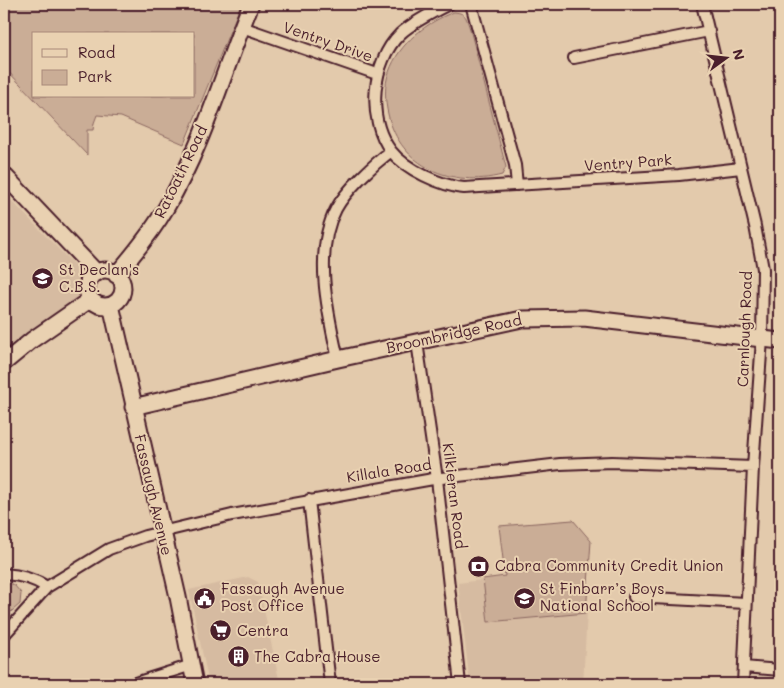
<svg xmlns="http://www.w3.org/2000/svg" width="784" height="688" font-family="Mali,sans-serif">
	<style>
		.built { fill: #d6bba1 }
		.green { fill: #caad96; stroke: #8a6660; fill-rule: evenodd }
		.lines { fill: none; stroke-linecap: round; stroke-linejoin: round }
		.street-casing { stroke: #4a1f2b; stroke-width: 14 }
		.secondary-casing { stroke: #4a1f2b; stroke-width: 19 }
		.street { stroke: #e9d1b1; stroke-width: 10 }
		.secondary { stroke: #e9d1b1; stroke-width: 15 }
		.labels { text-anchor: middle; stroke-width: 4; stroke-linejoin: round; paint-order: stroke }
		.street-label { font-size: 15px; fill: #4a1f2b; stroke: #e9d1b1 }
		.poi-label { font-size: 15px; fill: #4a1f2b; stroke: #e9d1b1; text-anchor: start }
	</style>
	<rect width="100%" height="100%" fill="#e3caac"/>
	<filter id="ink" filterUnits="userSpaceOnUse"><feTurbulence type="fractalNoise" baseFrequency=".02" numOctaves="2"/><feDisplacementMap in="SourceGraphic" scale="10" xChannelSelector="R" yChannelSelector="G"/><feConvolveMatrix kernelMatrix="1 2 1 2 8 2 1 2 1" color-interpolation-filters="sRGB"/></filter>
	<g filter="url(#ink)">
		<path class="built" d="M4 193 81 272V287L78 299 4 355Z
			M573 520 591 541 583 684H470L458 583 505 577 499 526Z
			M248 577 258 582 280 684H209L189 590Z"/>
		<path class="green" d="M4 4H241L184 144 121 117 97 115 94 123 93 130H87V155L4 67ZM34 34H194V96H34Z
			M454 12C467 13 466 18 470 29L506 167 502 175C452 188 400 167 388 114 385 101 384 85 389 72 399 43 427 22 454 12Z
			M573 520 591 541 586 613 488 622 483 579 505 576 499 526Z
			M4 581 14 585 21 593 20 604 4 618Z"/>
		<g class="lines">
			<defs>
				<path id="street" d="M449 4C435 11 412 23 400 34 372 62 366 118 391 151 405 169 441 186 464 188L679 175 741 168
					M471 4 515 165 517 185
					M702 4 755 226 763 269 762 339 753 467 743 684
					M242 27 377 74
					M574 58 709 31
					M417 342 437 479 460 684
					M338 359C328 314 313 252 336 209 346 190 374 164 391 151
					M309 500 330 684
					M4 574C20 575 33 578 47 587
					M634 597 746 603
					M4 635 47 587 109 549 145 536 232 515 433 479 560 464 612 462 753 467
					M744 667 780 670
					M132 684 192 665"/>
				<path id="secondary" d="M4 175 97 273
					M87 288a18 18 0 1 1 36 0a18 18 0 1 1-36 0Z
					M116 275C134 254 152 232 166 208 204 144 223 72 251 4
					M111 305 178 597 195 684
					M4 363 32 340 91 299
					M133 407 338 359 522 319 584 318 780 341"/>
			</defs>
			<use href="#street" class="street-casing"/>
			<use href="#secondary" class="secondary-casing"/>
			<use href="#street" class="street"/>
			<use href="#secondary" class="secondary"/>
		</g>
	</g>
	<defs>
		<symbol id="school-disc" viewBox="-11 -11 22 22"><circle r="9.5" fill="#4a1f2b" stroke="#e9d1b1"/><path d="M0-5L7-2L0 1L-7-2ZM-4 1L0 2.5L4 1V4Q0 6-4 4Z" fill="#fff"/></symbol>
		<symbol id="bank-disc" viewBox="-11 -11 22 22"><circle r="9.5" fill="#4a1f2b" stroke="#e9d1b1"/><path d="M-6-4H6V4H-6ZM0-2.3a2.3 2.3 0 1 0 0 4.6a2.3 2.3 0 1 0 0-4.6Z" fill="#fff"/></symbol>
		<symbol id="civic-disc" viewBox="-11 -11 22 22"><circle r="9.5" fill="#4a1f2b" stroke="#e9d1b1"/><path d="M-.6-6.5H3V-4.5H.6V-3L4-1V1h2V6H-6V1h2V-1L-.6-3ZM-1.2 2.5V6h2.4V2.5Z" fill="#fff"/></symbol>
		<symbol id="supermarket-disc" viewBox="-11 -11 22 22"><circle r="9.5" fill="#4a1f2b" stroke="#e9d1b1"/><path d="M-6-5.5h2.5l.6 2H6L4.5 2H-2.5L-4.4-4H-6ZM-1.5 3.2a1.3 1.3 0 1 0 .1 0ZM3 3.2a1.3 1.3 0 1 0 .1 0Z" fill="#fff"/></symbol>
		<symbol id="building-disc" viewBox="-11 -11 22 22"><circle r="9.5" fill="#4a1f2b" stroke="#e9d1b1"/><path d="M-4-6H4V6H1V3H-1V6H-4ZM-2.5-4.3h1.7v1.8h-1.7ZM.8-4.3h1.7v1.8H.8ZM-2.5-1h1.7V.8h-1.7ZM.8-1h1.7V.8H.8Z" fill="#fff"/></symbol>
	</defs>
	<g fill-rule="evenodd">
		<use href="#school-disc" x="30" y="266" width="25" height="25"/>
		<use href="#bank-disc" x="466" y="554" width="25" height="25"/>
		<use href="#civic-disc" x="192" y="586" width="25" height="25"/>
		<use href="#school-disc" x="512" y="586" width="25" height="25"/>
		<use href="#supermarket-disc" x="208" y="618" width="25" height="25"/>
		<use href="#building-disc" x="226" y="644" width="25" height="25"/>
	</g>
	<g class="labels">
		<g class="street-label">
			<text transform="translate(328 42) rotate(19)" y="5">Ventry Drive</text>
			<text transform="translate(628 163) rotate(-4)" y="5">Ventry Park</text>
			<text transform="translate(181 172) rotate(-64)" y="5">Ratoath Road</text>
			<text transform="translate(745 329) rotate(-88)" y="5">Carnlough Road</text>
			<text transform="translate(454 334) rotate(-12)" y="5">Broombridge Road</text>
			<text transform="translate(389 471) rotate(-9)" y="5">Killala Road</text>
			<text transform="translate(153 495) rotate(77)" y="5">Fassaugh Avenue</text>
			<text transform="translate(454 496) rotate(83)" y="5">Kilkieran Road</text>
		</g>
		<g class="poi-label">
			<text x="59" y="275">St Declan's<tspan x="59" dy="17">C.B.S.</tspan></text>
			<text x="495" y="571">Cabra Community Credit Union</text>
			<text x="221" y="594">Fassaugh Avenue<tspan x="221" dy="17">Post Office</tspan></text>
			<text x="540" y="594">St Finbarr’s Boys<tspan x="540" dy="17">National School</tspan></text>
			<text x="237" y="636">Centra</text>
			<text x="254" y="662">The Cabra House</text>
		</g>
	</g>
	<rect width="784" height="688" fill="none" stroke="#e9d1b1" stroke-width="20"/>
	<rect x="10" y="10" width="764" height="668" fill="none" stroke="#4a1f2b" stroke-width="2" filter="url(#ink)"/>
	<rect x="32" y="32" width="162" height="65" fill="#e9d1b1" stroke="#a98a7b"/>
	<rect x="42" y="49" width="25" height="8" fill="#e9d1b1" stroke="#a98a7b"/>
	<text x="78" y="58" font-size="15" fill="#4a1f2b">Road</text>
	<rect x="42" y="70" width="25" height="15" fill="#caad96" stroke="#a98a7b"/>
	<text x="78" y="82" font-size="15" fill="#4a1f2b">Park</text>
	<g transform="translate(726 58) rotate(75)" stroke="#e9d1b1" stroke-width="4" paint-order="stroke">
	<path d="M0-4L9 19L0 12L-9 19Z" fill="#4a1f2b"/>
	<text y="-8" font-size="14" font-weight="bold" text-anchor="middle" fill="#4a1f2b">N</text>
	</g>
</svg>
